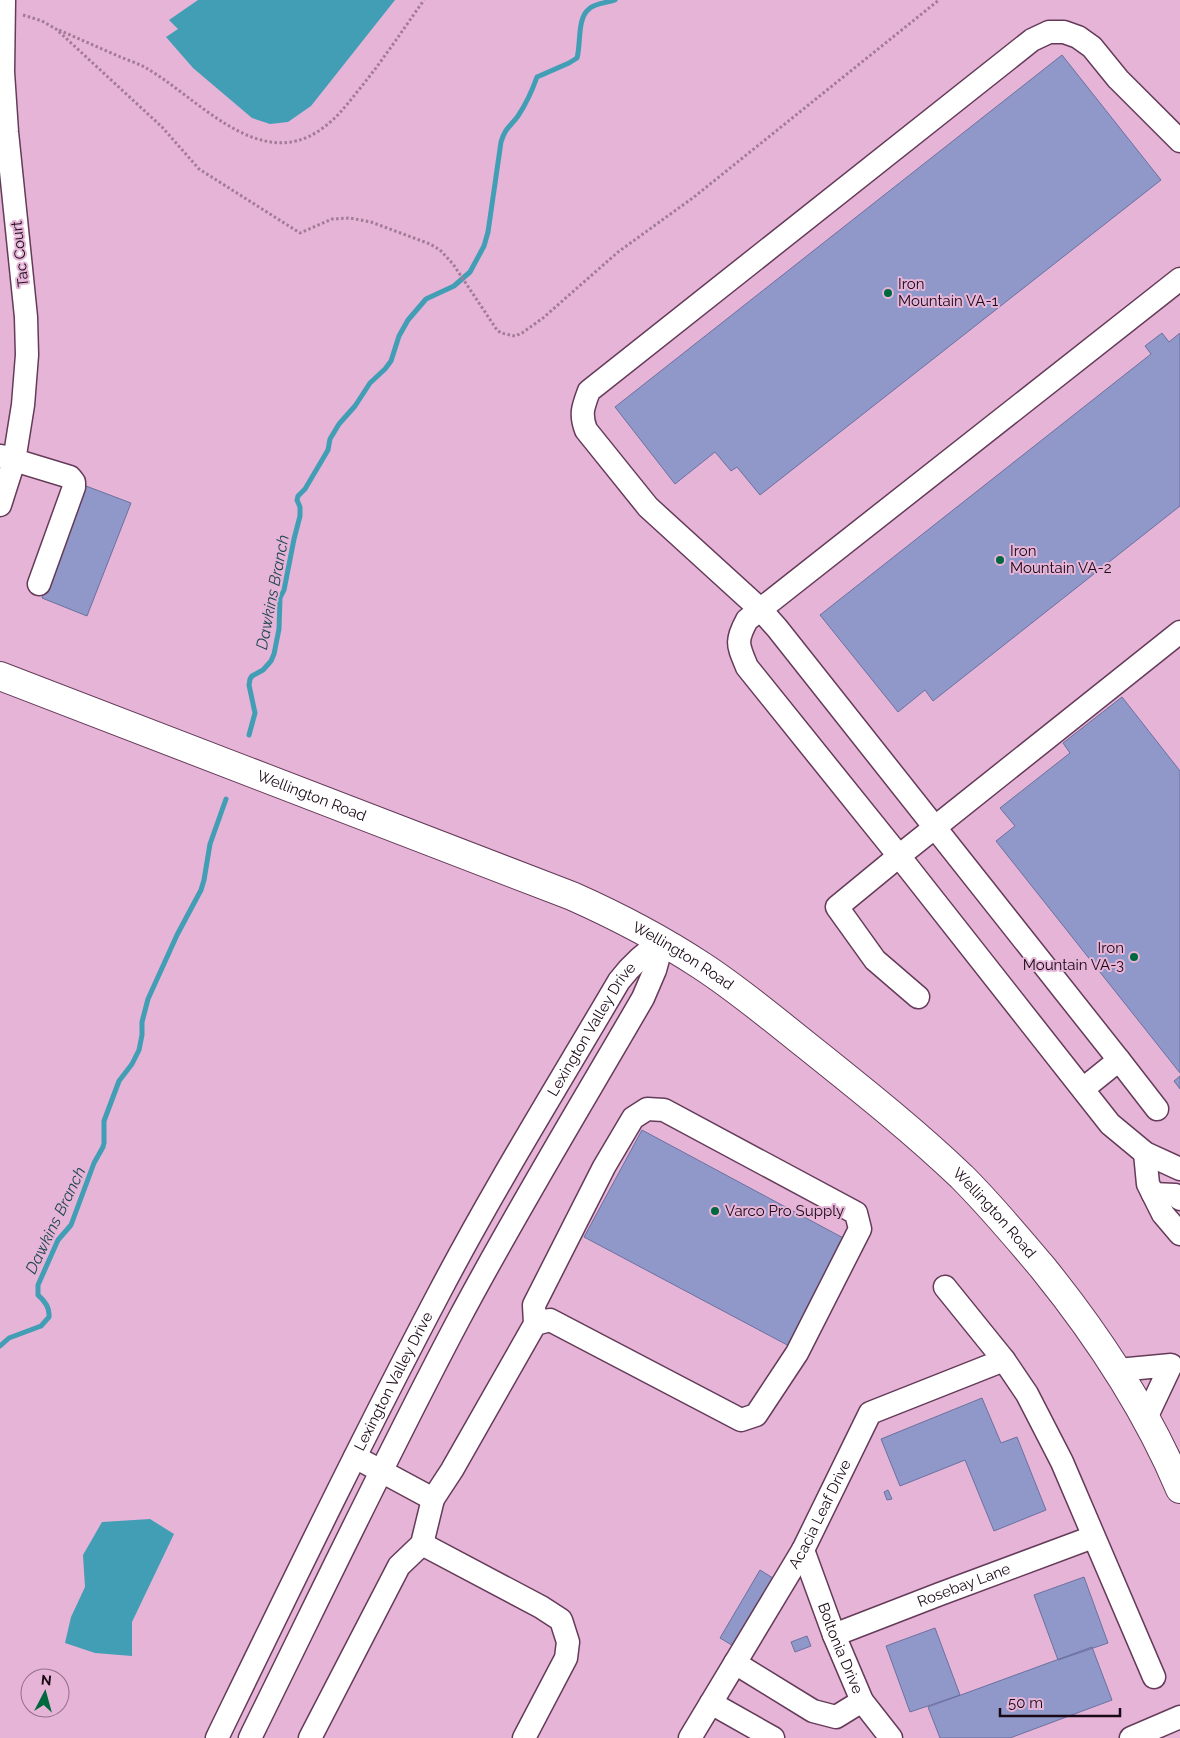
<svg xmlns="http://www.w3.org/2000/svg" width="1180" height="1738" font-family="Raleway,sans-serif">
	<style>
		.water { fill: #429eb5 }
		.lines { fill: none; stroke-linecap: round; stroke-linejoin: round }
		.stream { stroke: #429eb5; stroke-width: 5 }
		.building { fill: #9098c9; stroke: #6a71a0 }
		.minor-casing { stroke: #643b59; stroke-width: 25 }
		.major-casing { stroke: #643b59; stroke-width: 30 }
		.path { stroke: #a27b96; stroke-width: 3; stroke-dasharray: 2.5 2.5; stroke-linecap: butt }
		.minor { stroke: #fff; stroke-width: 22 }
		.major { stroke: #fff; stroke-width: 28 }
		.poi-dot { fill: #00683e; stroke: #e6b4d7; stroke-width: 2 }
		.labels { text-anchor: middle; stroke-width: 4; stroke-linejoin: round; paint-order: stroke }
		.street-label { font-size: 15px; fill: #190815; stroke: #e6b4d7 }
		.poi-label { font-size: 15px; fill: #190815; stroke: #e6b4d7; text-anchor: start }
		.water-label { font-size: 16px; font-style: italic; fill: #1e4751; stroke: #e6b4d7 }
	</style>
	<rect width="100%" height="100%" fill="#e6b4d7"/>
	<path class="water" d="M198 0H395L311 106 288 122 270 124 252 118 193 68 166 37 178 29 169 20Z
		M150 1519 174 1534 132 1622V1656L95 1653 65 1643 71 1617 85 1587 83 1555 102 1522Z"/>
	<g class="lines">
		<path class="stream" d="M249 735 255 713 249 685 250 679 252 676 263 670 271 661 274 654 279 629 280 598 284 590 294 539 300 516V507L297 500 298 496 305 489 328 450 330 439 339 424 355 406 370 383 385 369 391 361 399 336 408 320 426 299 454 286 470 272 484 246 488 232 501 142C505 128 510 127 518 116 526 104 532 91 537 77L569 63 577 58C581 44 577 18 589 9 595 3 607 3 615 0
			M0 1346 9 1338 41 1326 49 1317C50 1308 45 1301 38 1295V1285L58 1240 71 1225 94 1163 103 1147 104 1143V1121L119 1081 132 1064 139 1050 142 1035V1022L148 999 177 935 201 890 204 880 210 844 226 799"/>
	</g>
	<path class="building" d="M1062 55 1161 180 760 495 737 467 731 471 715 452 675 484 615 407Z
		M1162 333 1169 342 1180 333V506L933 701 925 690 898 712 820 615 1151 354 1145 346Z
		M86 486 131 503 87 616 42 598Z
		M1122 697 1180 771V1073L996 841 1015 826 1000 808 1070 753 1063 743Z
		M1180 1076V1089L1174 1081Z
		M642 1130 847 1240 791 1347 584 1237Z
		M982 1398 1001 1443 1017 1437 1046 1510 994 1531 965 1460 900 1486 881 1439Z
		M888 1490 892 1499 887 1500 884 1492Z
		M760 1570 776 1580 735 1647 720 1638Z
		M1084 1577 1108 1643 1058 1660 1034 1595Z
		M935 1628 960 1695 910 1712 886 1646Z
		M807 1636 811 1646 795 1652 791 1642Z
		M1092 1647 1112 1700 1010 1738H940L928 1707Z"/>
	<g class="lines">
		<defs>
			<g id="minor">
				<path d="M1180 279 747 620C735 642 738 645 747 667L899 856 1110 1124 1145 1153 1180 1169"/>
				<path d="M1 456 70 477 74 482V487L39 584"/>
				<path d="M0 505 14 461 23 405 27 355 26 317 7 132 3 72 4 0"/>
				<path d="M918 997 875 960 837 907 899 856 1180 632"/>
				<path d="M1119 1060 1157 1109"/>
				<path d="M1083 1089 1119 1060 777 628 761 610 648 507 586 430C580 414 583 407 589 391L1032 40 1049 32H1064L1078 37 1092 47 1118 79 1180 141"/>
				<path d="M1145 1153 1148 1184 1163 1214 1180 1234"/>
				<path d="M1153 1194 1175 1195 1180 1199"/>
				<path d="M945 1287 1004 1360 1027 1394 1062 1462 1154 1677"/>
				<path d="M1118 1370 1171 1365 1146 1418"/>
				<path d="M355 1457 433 1499 452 1470 535 1324 534 1305 604 1167 633 1118 647 1109 664 1110 856 1213 860 1229 797 1353 756 1415 741 1420 550 1320 535 1324"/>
				<path d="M422 1544 541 1607 561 1620 568 1642 566 1658 524 1738"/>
				<path id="s1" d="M803 1550 834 1635 862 1701 891 1738"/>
				<path id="s2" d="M834 1635 940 1594 1093 1537"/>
				<path d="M735 1663 813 1711 836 1717 862 1701"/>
				<path d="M711 1703 773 1738"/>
				<path id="s3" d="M217 1738C289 1590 361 1441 438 1295 494 1188 558 1085 619 981 632 964 645 952 663 941"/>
				<path d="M250 1738C319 1598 386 1457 459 1319 517 1210 581 1105 643 998L655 970 663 941"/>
				<path d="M310 1738 399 1566 422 1544 433 1499"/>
				<path id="s4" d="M690 1738 803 1550 870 1413 1004 1360"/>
				<path d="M1131 1738 1180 1717"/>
			</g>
			<g id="major">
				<path id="s5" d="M0 676 572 896C617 916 661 939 702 966 742 992 779 1024 816 1053 866 1093 916 1133 962 1177 991 1206 1017 1237 1043 1268 1098 1336 1146 1408 1180 1489"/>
			</g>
		</defs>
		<use href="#minor" class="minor-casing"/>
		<use href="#major" class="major-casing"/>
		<path class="path" d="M23 15 42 21 56 29 162 127 199 169 300 233 332 219 350 218 371 222 430 244 440 250 453 264 497 330 501 333 515 336 522 333 543 318 618 252 694 197 939 0
			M59 30C79 39 98 47 118 56 127 60 138 63 146 68 196 96 258 173 320 130 335 120 346 106 357 92 381 63 402 31 424 0"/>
		<use href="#minor" class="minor"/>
		<use href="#major" class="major"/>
	</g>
	<g class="poi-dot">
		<circle cx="888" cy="293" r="5"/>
		<circle cx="1000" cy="560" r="5"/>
		<circle cx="1134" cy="957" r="5"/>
		<circle cx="715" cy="1211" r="5"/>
	</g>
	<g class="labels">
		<g class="street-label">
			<text transform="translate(20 254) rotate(-96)" y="5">Tac Court</text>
			<text dy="5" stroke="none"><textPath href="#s5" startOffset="334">Wellington Road</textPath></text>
			<text dy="5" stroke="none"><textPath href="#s5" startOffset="739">Wellington Road</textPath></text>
			<text dy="5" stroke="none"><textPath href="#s3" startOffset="802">Lexington Valley Drive</textPath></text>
			<text dy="5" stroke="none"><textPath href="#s5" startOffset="1144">Wellington Road</textPath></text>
			<text dy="5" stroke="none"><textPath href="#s3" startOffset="398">Lexington Valley Drive</textPath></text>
			<text dy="5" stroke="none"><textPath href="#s4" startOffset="259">Acacia Leaf Drive</textPath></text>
			<text dy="5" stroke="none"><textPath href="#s2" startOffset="139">Rosebay Lane</textPath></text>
			<text dy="5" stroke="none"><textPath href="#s1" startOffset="105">Boltonia Drive</textPath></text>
		</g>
		<g class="poi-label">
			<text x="898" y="289">Iron<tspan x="898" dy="17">Mountain VA-1</tspan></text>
			<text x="1010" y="556">Iron<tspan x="1010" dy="17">Mountain VA-2</tspan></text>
			<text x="1124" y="953" text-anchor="end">Iron<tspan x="1124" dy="17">Mountain VA-3</tspan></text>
			<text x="725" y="1216">Varco Pro Supply</text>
		</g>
		<g class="water-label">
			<text transform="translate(272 592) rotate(-79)" y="6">Dawkins Branch</text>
			<text transform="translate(55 1220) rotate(-64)" y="6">Dawkins Branch</text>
		</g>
	</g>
	<g transform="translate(45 1693) rotate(6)"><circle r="24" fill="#e6b4d7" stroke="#946f89"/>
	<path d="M0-4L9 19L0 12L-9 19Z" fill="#00683e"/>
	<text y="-8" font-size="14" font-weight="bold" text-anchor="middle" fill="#190815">N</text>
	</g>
	<path d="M1000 1708v8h120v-8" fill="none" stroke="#190815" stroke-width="2.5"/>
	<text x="1008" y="1708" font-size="15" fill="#190815" stroke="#e6b4d7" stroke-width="4" paint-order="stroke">50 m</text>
</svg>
